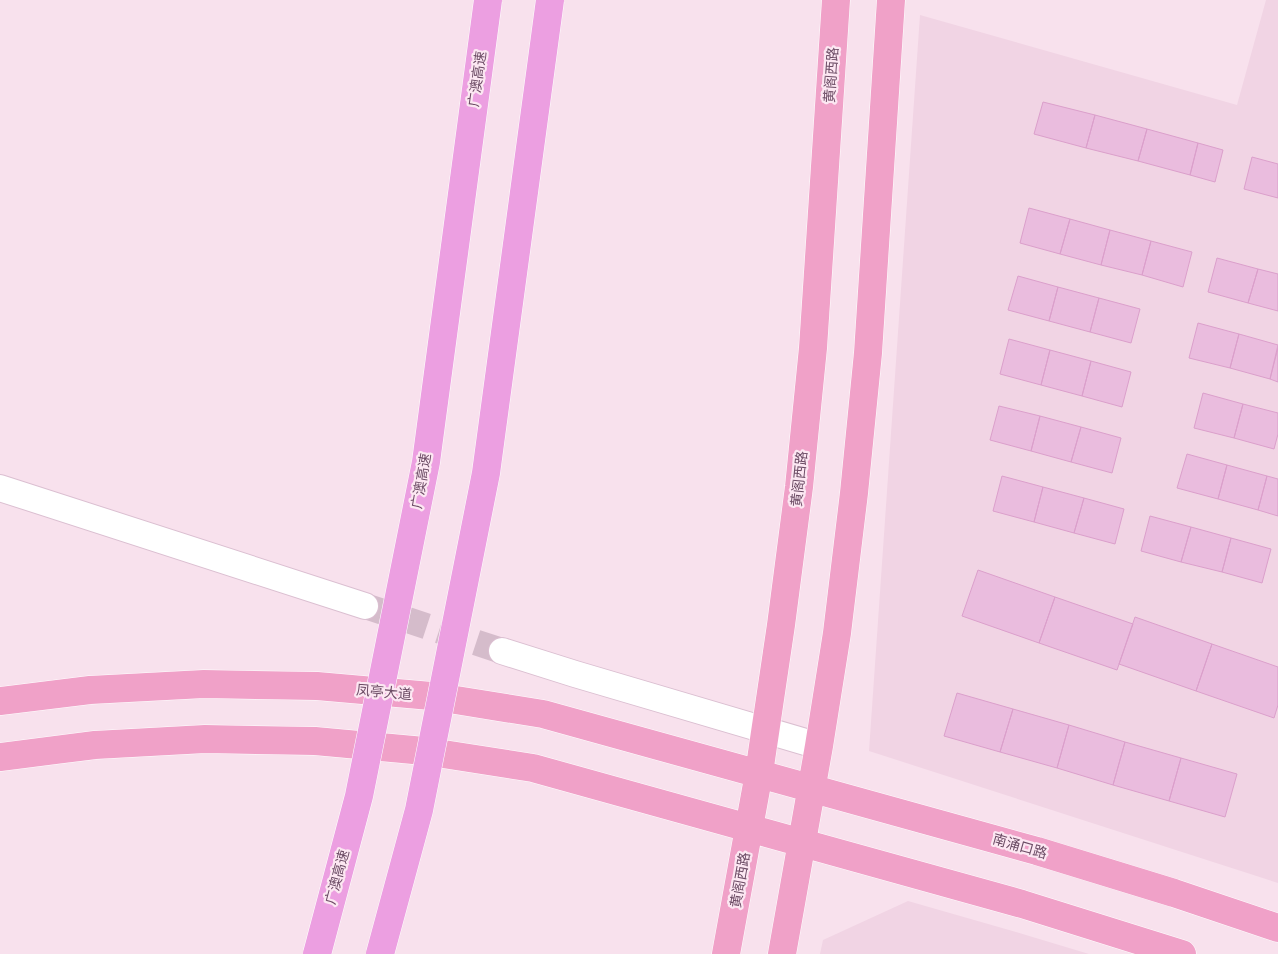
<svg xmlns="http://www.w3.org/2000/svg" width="1278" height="954" font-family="'DM Sans','Noto Sans SC',sans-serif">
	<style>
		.residential { fill: #f1d4e4 }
		.building { fill: #eabcde; stroke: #db9fcb }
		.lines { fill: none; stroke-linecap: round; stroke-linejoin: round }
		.minor-tunnel { stroke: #d5bccb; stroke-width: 26; stroke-dasharray: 26 13; stroke-linecap: butt }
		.minor-casing { stroke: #dbbfd1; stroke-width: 28 }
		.major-casing { stroke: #fff; stroke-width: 29 }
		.minor { stroke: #fff; stroke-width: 26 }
		.major { stroke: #f0a1c8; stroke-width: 28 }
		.highway-bridge-casing { stroke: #fff; stroke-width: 29; stroke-linecap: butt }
		.highway-bridge { stroke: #ec9fe1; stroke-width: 28 }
		.labels { text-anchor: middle; stroke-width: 4.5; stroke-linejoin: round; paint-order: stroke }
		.street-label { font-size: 14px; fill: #6c4c65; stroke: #fce7f2 }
	</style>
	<rect width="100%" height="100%" fill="#f8e1ed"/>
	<path class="residential" d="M1266 0H1278V883L869 751 920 15 1237 105Z
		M908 901 1016 932 1089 954H820L823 940Z"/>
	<path class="building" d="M1043 102 1095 115 1086 148 1034 134Z
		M1095 115 1147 129 1138 161 1086 148Z
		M1147 129 1198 143 1190 175 1138 161Z
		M1198 143 1223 150 1215 182 1190 175Z
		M1252 157 1278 164V198L1244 189Z
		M1029 208 1070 219 1060 254 1020 243Z
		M1070 219 1110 230 1101 265 1060 254Z
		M1110 230 1151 241 1142 275 1101 265Z
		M1151 241 1192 252 1183 287 1142 275Z
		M1217 258 1258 269 1248 303 1208 292Z
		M1258 269 1278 274V311L1248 303Z
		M1018 276 1058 287 1049 321 1008 310Z
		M1058 287 1099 298 1090 332 1049 321Z
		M1099 298 1140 309 1131 343 1090 332Z
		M1198 323 1239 334 1230 368 1189 358Z
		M1239 334 1278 345 1270 379 1230 368Z
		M1009 339 1050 350 1041 385 1000 374Z
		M1278 348V382L1270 379Z
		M1050 350 1091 361 1082 396 1041 385Z
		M1091 361 1131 372 1122 407 1082 396Z
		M1203 393 1243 404 1234 438 1194 428Z
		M1243 404 1278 413V434L1274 449 1234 438Z
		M999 406 1040 416 1031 451 990 440Z
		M1040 416 1081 427 1071 462 1031 451Z
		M1081 427 1121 438 1112 473 1071 462Z
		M1187 454 1227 465 1218 499 1177 488Z
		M1227 465 1267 476 1258 510 1218 499Z
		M1002 476 1043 487 1034 522 993 511Z
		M1267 476 1278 479V516L1258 510Z
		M1043 487 1084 498 1074 533 1034 522Z
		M1084 498 1124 509 1115 544 1074 533Z
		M1150 516 1191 527 1181 562 1141 551Z
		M1191 527 1231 538 1222 572 1181 562Z
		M1231 538 1271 549 1262 583 1222 572Z
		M978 570 1055 597 1039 643 962 616Z
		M1055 597 1133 624 1117 670 1039 643Z
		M1135 617 1212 644 1196 691 1119 664Z
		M1212 644 1278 667V705L1274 718 1196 691Z
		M957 693 1013 709 1000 752 944 736Z
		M1013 709 1069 725 1057 768 1000 752Z
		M1069 725 1125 742 1113 785 1057 768Z
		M1125 742 1181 758 1169 801 1113 785Z
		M1181 758 1237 774 1225 817 1169 801Z"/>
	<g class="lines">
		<path class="minor-tunnel" d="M365 606 502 651"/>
		<defs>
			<path id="minor" d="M0 488 365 606
				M502 651 575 674 819 746"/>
			<path id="major" d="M0 701 90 690 204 684 317 686 431 696 543 714 1037 851 1174 893 1278 928
				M0 757 95 745 205 739 315 741 424 751 533 768 1022 904 1182 954
				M726 954 759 773 781 625 799 487 813 348 836 0
				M782 954 819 746 837 633 854 493 868 353 891 0"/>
		</defs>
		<use href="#minor" class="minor-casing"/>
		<use href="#major" class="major-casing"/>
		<use href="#minor" class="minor"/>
		<use href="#major" class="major"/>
		<defs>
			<path id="highway-bridge" d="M317 954 359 796 426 462 488 0
				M380 954 419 810 486 473 550 0"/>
		</defs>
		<use href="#highway-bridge" class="highway-bridge-casing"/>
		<use href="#highway-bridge" class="highway-bridge"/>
	</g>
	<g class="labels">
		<g class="street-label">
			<text transform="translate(831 75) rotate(-86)" y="5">黄阁西路</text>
			<text transform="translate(477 79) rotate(-82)" y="5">广澳高速</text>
			<text transform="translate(799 479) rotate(-84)" y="5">黄阁西路</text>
			<text transform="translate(421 481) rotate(-80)" y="5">广澳高速</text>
			<text transform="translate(384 692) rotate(5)" y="5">凤亭大道</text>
			<text transform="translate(1020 846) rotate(16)" y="5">南涌口路</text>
			<text transform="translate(337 877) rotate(-75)" y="5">广澳高速</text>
			<text transform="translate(740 880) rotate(-80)" y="5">黄阁西路</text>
		</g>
	</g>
</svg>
